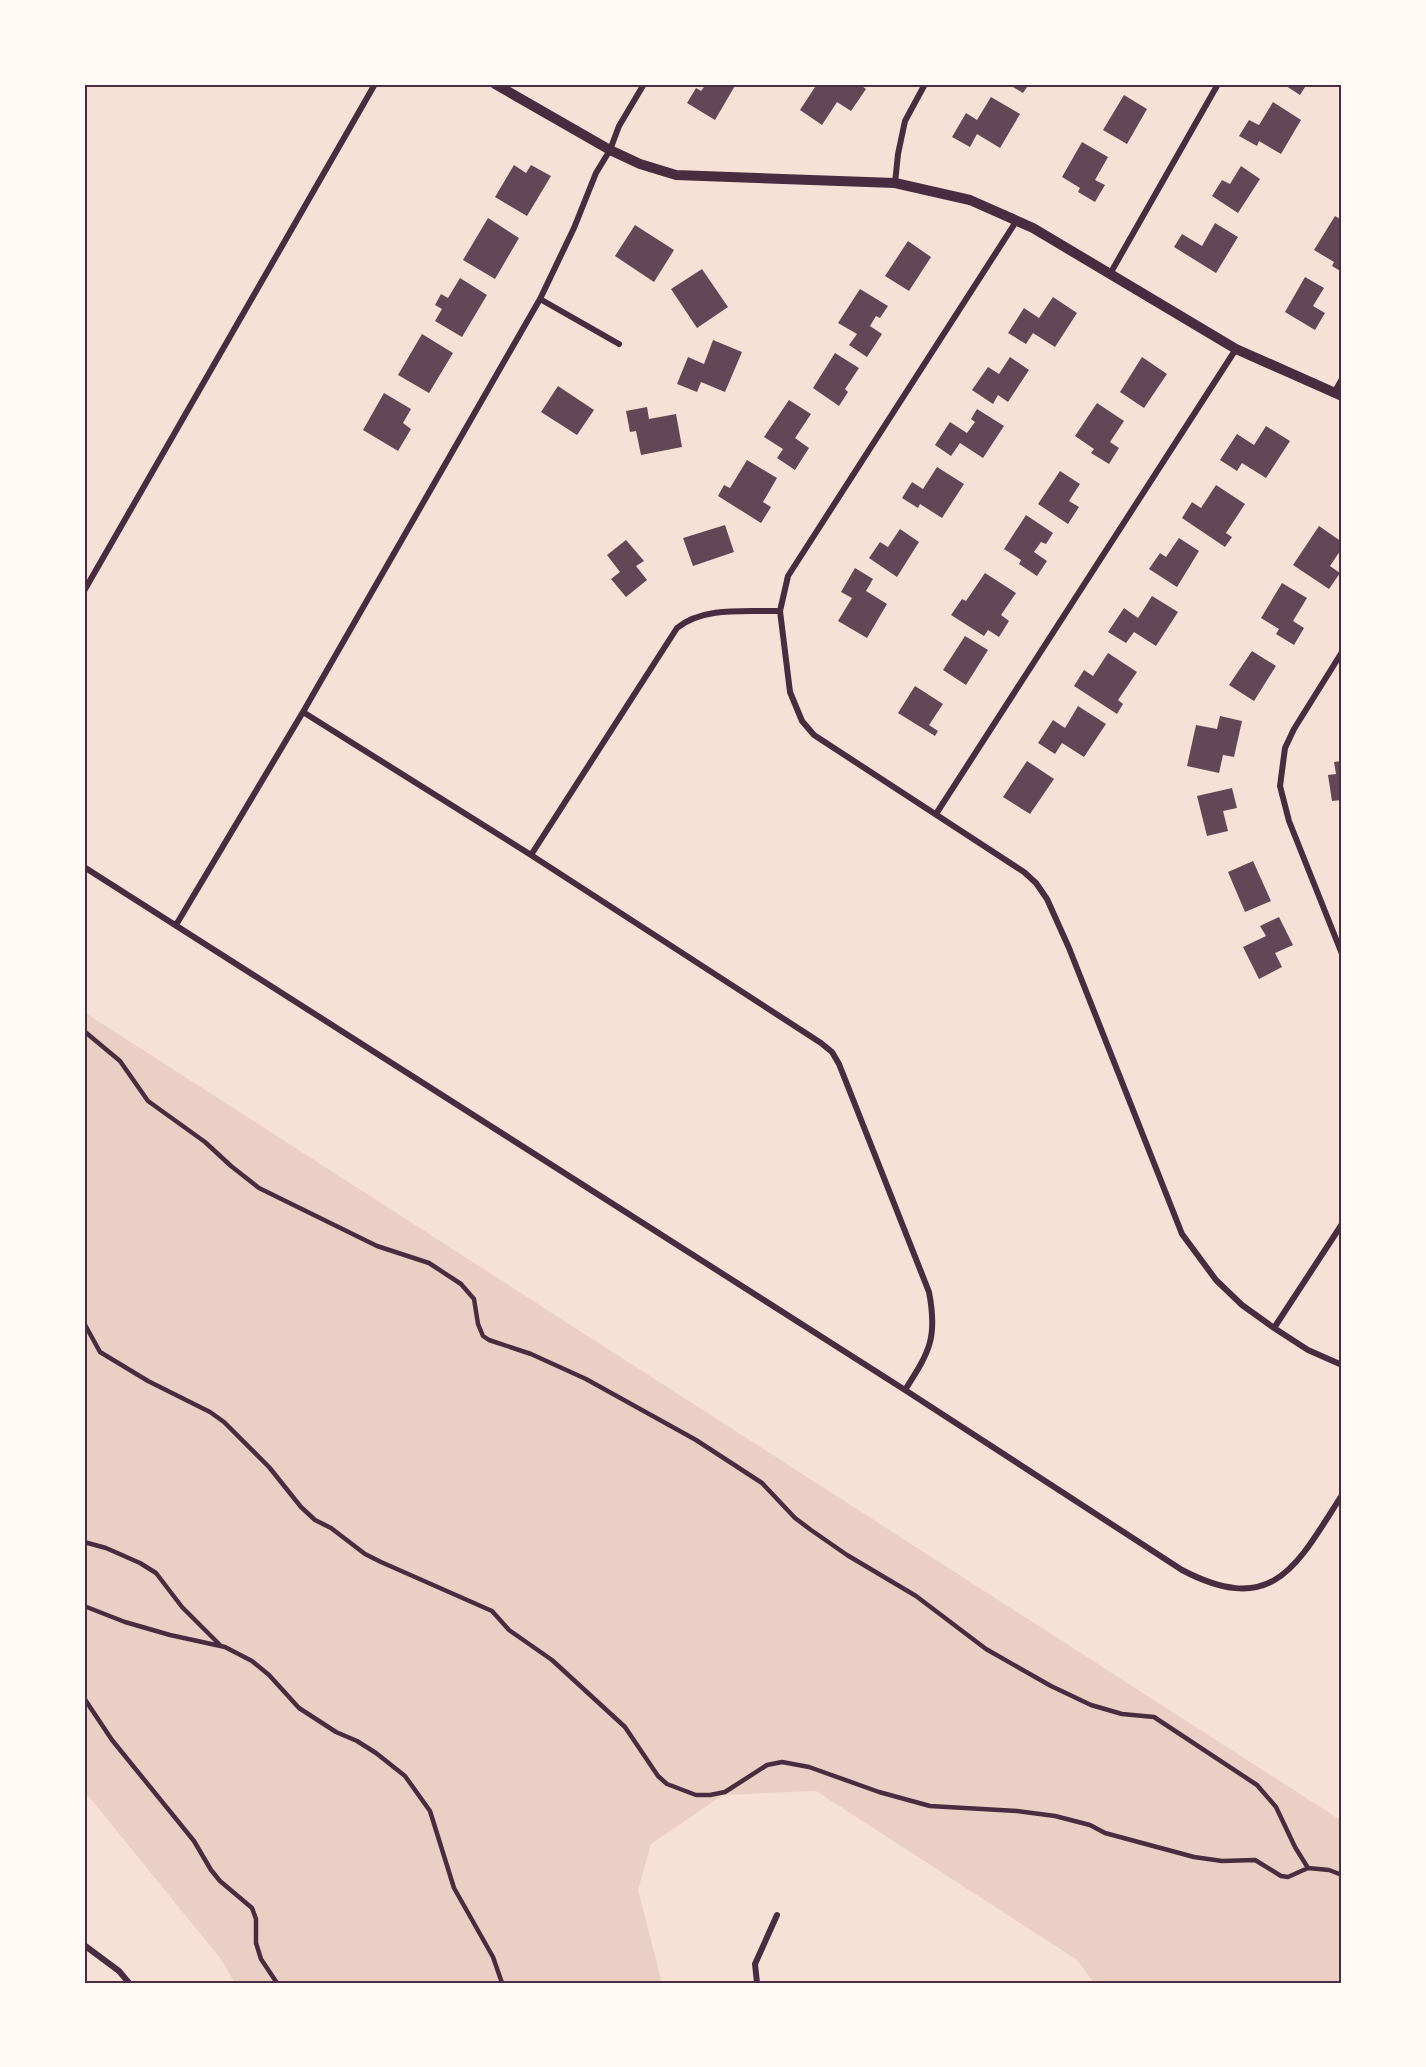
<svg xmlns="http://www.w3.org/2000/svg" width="1426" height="2067" font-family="'Public Sans',sans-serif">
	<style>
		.green { fill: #ebcfc5 }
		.building { fill: #644757 }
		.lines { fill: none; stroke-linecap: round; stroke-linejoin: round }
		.service { stroke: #4a2c40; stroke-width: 4.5 }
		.minor { stroke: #4a2c40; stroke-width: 6 }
		.tertiary { stroke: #4a2c40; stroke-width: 10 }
		.neatline { fill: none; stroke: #4a2c40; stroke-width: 2 }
	</style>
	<rect width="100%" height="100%" fill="#f7e1d7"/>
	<path class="green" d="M84 1012 1342 1821V1983H1094L1077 1960 816 1791 723 1795 651 1844 638 1890 662 1983H235L220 1958 90 1798 84 1793Z"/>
	<path class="building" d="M706 84H736L715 120 687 103 696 88 701 91Z
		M817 84H859L866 89 851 111 837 102 822 125 800 110Z
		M1008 84H1029L1023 93Z
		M1283 84H1307L1300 95Z
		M1124 95 1147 109 1127 144 1103 130Z
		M991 97 1020 114 1000 148 977 134 970 147 952 137 966 113 977 120Z
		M1273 102 1301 120 1281 154 1259 141 1257 146 1239 136 1249 120 1259 125Z
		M1082 142 1108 157 1095 180 1105 185 1095 202 1078 192 1080 188 1062 177Z
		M514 165 526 173 531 165 551 176 527 216 495 197Z
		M1241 166 1260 179 1238 213 1212 196 1222 180 1230 184Z
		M1335 216 1342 220V272L1332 266 1334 262 1314 250Z
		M488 218 519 238 495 279 463 260Z
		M1215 223 1238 237 1216 273 1174 247 1182 234 1202 246Z
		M635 225 674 250 654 282 615 256Z
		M908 241 931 257 909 291 885 276Z
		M702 269 728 307 697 328 671 289Z
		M1305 277 1324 288 1313 306 1325 313 1315 330 1285 312Z
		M460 278 487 295 462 337 435 321 442 309 435 305 441 294 448 298Z
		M860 289 888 306 880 318 876 316 870 326 882 334 867 357 849 345 857 334 838 323Z
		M1053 297 1077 313 1055 347 1033 333 1026 344 1008 333 1024 308 1039 318Z
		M422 334 453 353 429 393 398 375Z
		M713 340 742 352 725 392 701 382 697 392 677 384 688 357 704 364Z
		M835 353 859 368 845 389 848 392 839 406 813 388Z
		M1010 357 1029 370 1008 402 998 395 993 404 972 390 988 367 999 374Z
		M1142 357 1167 374 1144 408 1120 392Z
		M558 386 594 410 577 435 541 412Z
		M384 393 411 409 403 423 411 429 398 451 363 430Z
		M789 400 811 414 795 438 809 448 795 470 777 458 783 449 764 437Z
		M1097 403 1124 421 1110 442 1119 448 1109 464 1091 453 1094 449 1075 436Z
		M647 407 649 419 676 414 682 447 641 455 636 431 630 432 626 411Z
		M977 409 1004 426 983 458 960 443 951 456 935 445 950 422 967 433 975 422 971 419Z
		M1266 426 1290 441 1266 478 1242 463 1237 471 1220 460 1237 434 1254 445Z
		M747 460 777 478 763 502 771 507 761 523 718 496 724 485 730 488Z
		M937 467 964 484 942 518 920 504 918 508 902 498 912 482 923 489Z
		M1060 471 1080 484 1069 501 1079 507 1068 524 1038 504Z
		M1216 485 1245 504 1226 533 1232 537 1225 547 1182 518 1192 502 1201 508Z
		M1026 515 1053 533 1046 544 1041 542 1034 552 1047 561 1037 576 1019 564 1021 560 1004 549Z
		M725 525 734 552 693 566 683 538Z
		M1319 526 1342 542V548L1330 566 1340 573 1329 589 1293 565Z
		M900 529 919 542 897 577 869 558 880 542 888 547Z
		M1179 538 1199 551 1177 587 1149 569 1160 553 1166 557Z
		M626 540 644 561 636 566 647 580 626 597 611 579 620 572 607 555Z
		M855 568 873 579 866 591 887 604 867 638 838 621 852 598 841 592Z
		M985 573 1016 593 1001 615 1009 621 999 637 988 630 984 636 951 615 962 599 966 601Z
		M1282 583 1307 598 1293 621 1304 628 1294 645 1276 634 1279 629 1261 618Z
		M1152 596 1178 612 1156 646 1134 632 1126 643 1108 632 1124 608 1138 618Z
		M965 636 988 650 966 685 943 670Z
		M1252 651 1276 666 1254 701 1229 685Z
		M1108 653 1137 672 1118 700 1123 704 1117 714 1074 686 1084 670 1093 676Z
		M915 686 943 704 929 725 938 731 935 736 898 713Z
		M1078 706 1106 724 1084 757 1062 743 1055 754 1038 743 1053 720 1065 728Z
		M1220 716 1242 721 1234 757 1223 755 1219 773 1187 766 1196 725 1217 729Z
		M1027 761 1054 779 1030 814 1003 797Z
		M1342 761V800L1332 801 1328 775 1336 774 1334 762Z
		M1232 788 1237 808 1223 811 1228 831 1207 836 1197 796Z
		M1253 861 1271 901 1245 912 1228 872Z
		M1279 917 1293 945 1275 953 1282 967 1259 979 1243 947 1266 936 1260 926Z"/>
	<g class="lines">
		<path class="service" d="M84 1031 120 1061 148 1101 205 1142 231 1166 259 1188 377 1246 429 1263 461 1284 474 1299 478 1324 483 1336 489 1340 531 1354 586 1379 696 1440 762 1483 795 1518 811 1530 847 1555 916 1596 986 1649 1051 1686 1091 1705 1122 1714 1154 1717 1257 1785 1276 1807 1295 1847 1308 1868
			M84 1323 100 1352 148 1381 210 1412 224 1422 269 1467 301 1507 315 1520 331 1528 365 1554 381 1562 492 1611 509 1630 552 1660 625 1727 658 1776 667 1784 696 1795H710L725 1792 767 1765 782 1762 809 1767 879 1792 930 1806 1017 1811 1055 1816 1090 1825 1105 1833 1194 1857 1222 1861 1255 1860 1281 1876 1288 1877 1308 1868 1329 1870 1342 1875
			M84 1542 106 1548 140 1563 156 1573 182 1607 219 1644
			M84 1606 125 1622 170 1635 225 1647 252 1661 269 1675 299 1708 336 1732 357 1741 376 1753 405 1776 430 1811 454 1888 493 1957 502 1983
			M84 1698 112 1740 194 1841 211 1870 220 1881 252 1908 256 1919V1943L261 1959 277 1983"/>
		<path class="minor" d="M895 183 898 154 905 121 925 84
			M1017 220 788 576 780 611 790 692 802 721 814 735 1024 872 1036 883 1047 899 1069 948 1182 1234 1216 1280 1242 1305 1274 1328 1308 1350 1342 1365
			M1110 274 1218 84
			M540 299 619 344
			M1334 393 1342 379
			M84 591 375 84
			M1342 652 1294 729 1285 748 1280 786 1289 821 1342 954
			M303 712 531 855 821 1043 832 1052 839 1064 929 1292C938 1339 929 1352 905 1390
			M936 814 1236 349
			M531 855 677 628C704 606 747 612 780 611
			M84 867 905 1390 1182 1570C1274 1618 1297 1565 1342 1495
			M176 925 303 712 540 299 574 228 596 173 610 150 619 126 644 84
			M1274 1328 1342 1224
			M84 1945 119 1971 129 1983
			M757 1983 755 1964 777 1915"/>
		<path class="tertiary" d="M495 84 610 150 640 164 676 175 895 183 970 200 1033 228 1236 349 1342 396"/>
	</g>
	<rect width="1426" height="2067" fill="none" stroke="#fffaf5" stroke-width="171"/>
	<rect x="86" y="86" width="1254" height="1896" class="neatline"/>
</svg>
